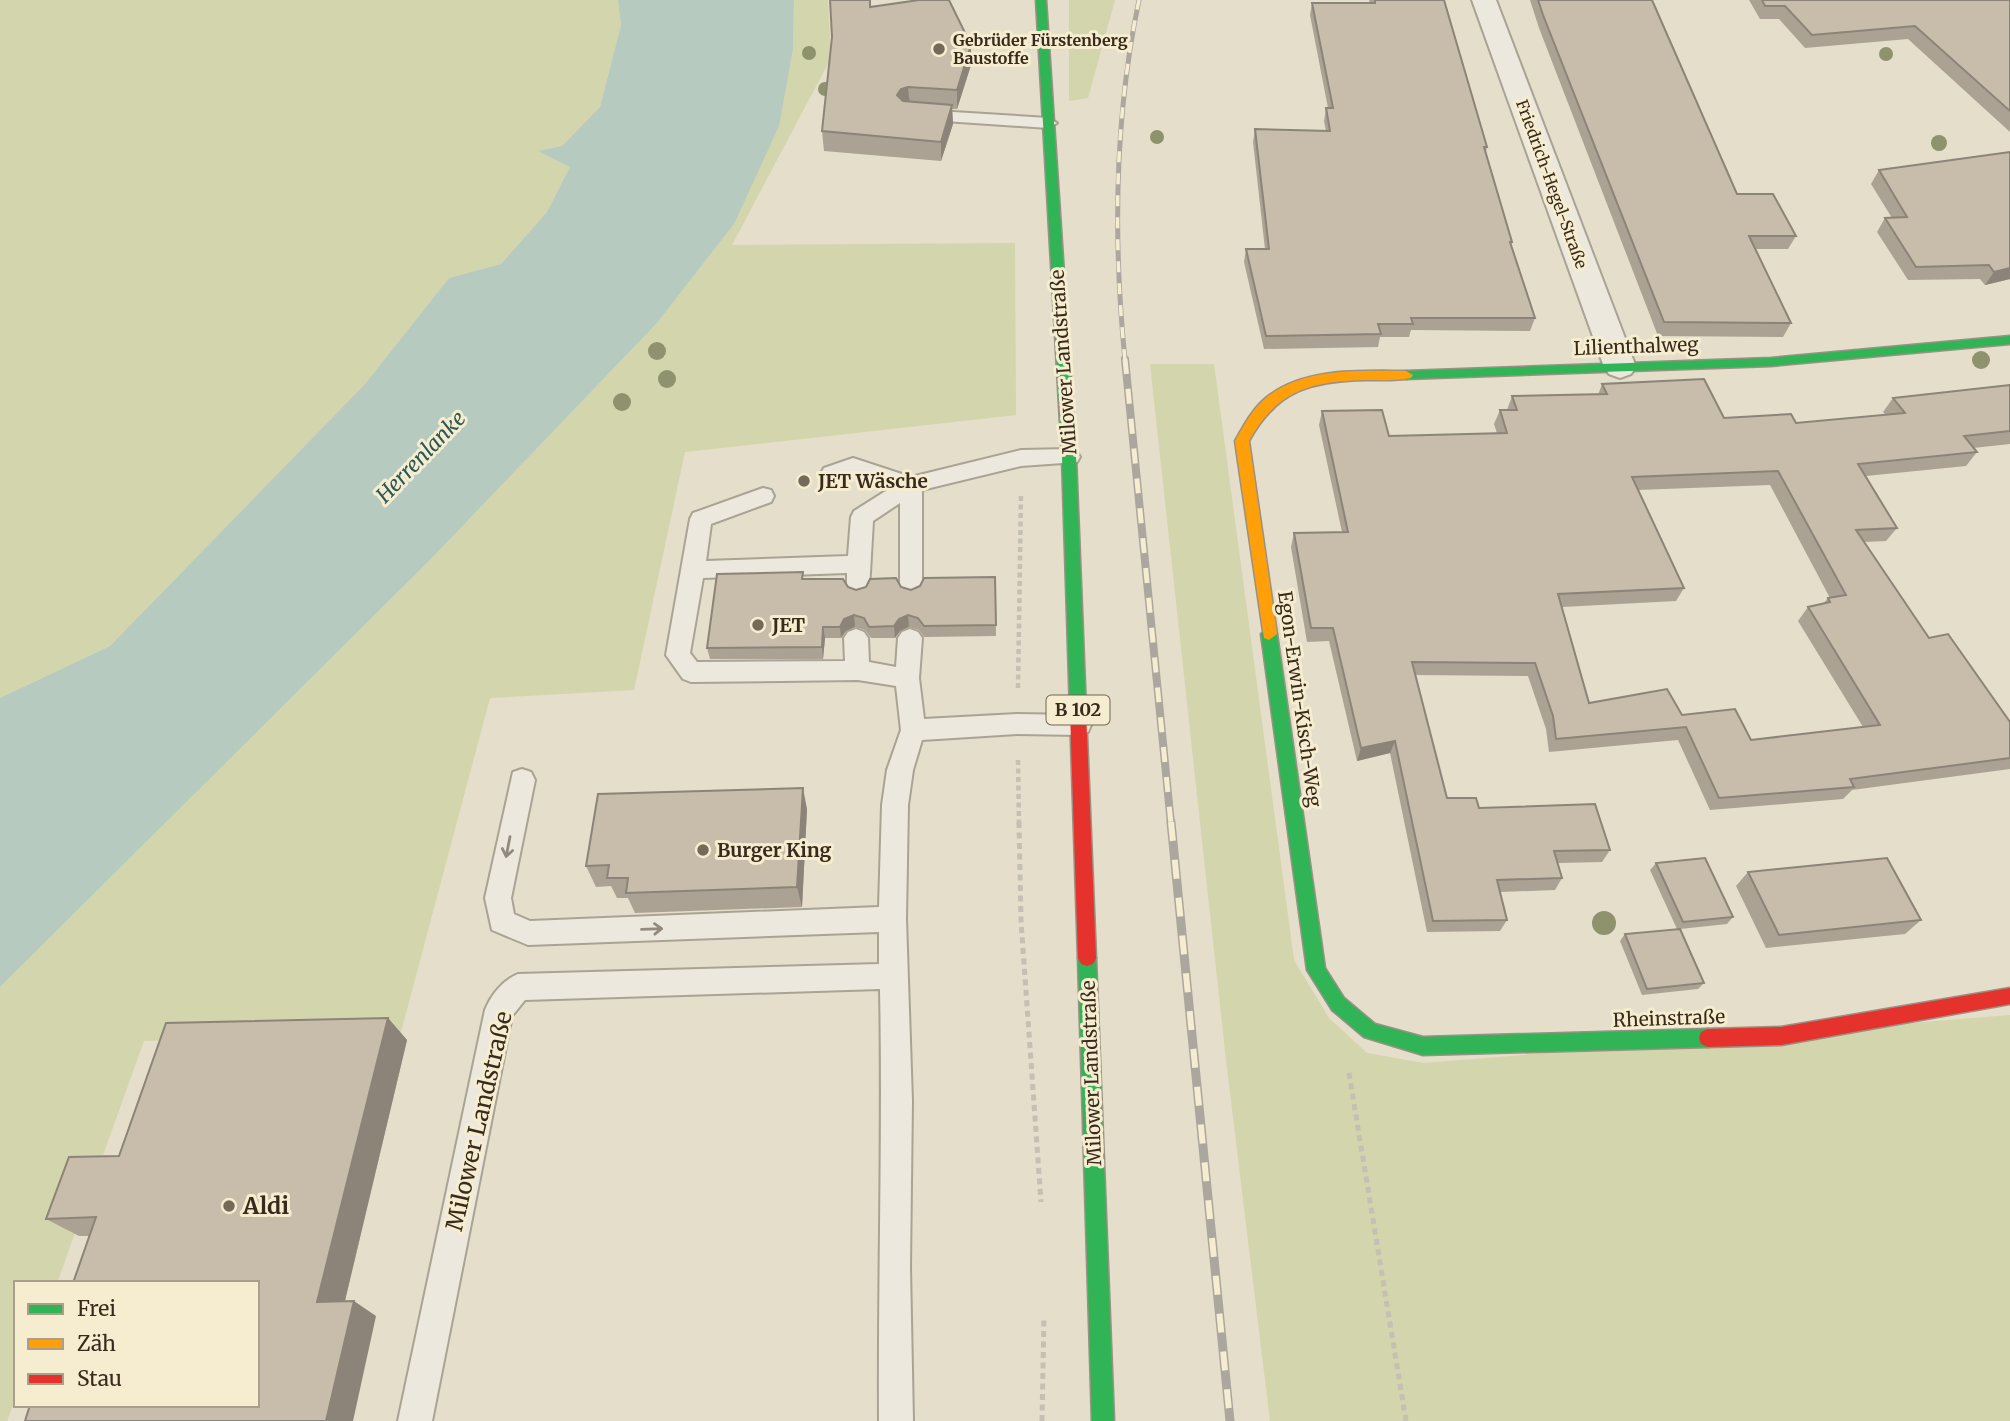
<svg xmlns="http://www.w3.org/2000/svg" width="2010" height="1421" font-family="Merriweather,serif">
	<style>
		.green { fill: #d3d5ac }
		.water { fill: #b6cabf }
		.lines { fill: none; stroke-linecap: round; stroke-linejoin: round }
		.lane-casing { stroke: #a9a394; stroke-width: 4 }
		.street-casing { stroke: #a9a394; stroke-width: 4 }
		.fast-casing { stroke: #999284; stroke-width: 3 }
		.slow-casing { stroke: #999284; stroke-width: 3 }
		.jam-casing { stroke: #999284; stroke-width: 3 }
		.path-far1 { stroke: #c5bfb4; stroke-width: 4.5; stroke-dasharray: 5 3.5; stroke-linecap: butt }
		.path { stroke: #c5bfb4; stroke-width: 5; stroke-dasharray: 6 4.5; stroke-linecap: butt }
		.lane { fill: #ece8dd; fill-rule: evenodd }
		.street { fill: #ece8dd; fill-rule: evenodd }
		.fast { fill: #30b455; fill-rule: evenodd }
		.slow { fill: #ff9f0a; fill-rule: evenodd }
		.jam { fill: #e5322d; fill-rule: evenodd }
		.rail-far2-casing { stroke: #aba79e; stroke-width: 5 }
		.rail-far1-casing { stroke: #aba79e; stroke-width: 8 }
		.rail-casing { stroke: #aba79e; stroke-width: 9 }
		.rail-far2 { stroke: #f6edd0; stroke-width: 3.5; stroke-dasharray: 11; stroke-linecap: butt }
		.rail-far1 { stroke: #f6edd0; stroke-width: 5; stroke-dasharray: 15; stroke-linecap: butt }
		.rail { stroke: #f6edd0; stroke-width: 6; stroke-dasharray: 19; stroke-linecap: butt }
		.tree { fill: #8e936e }
		.wall { fill: #aca293; fill-rule: evenodd }
		.shaded-wall { fill: #8c8478 }
		.building { fill: #c8bcab; stroke: #8c8478; stroke-width: 2; fill-rule: evenodd }
		.oneway { stroke: #928a7d }
		.poi-dot { fill: #746a5a; stroke: #f6edd0; stroke-width: 2.5 }
		.labels { text-anchor: middle; stroke-width: 6; stroke-linejoin: round; paint-order: stroke }
		.far-poi-label { font-size: 16px; font-weight: bold; fill: #382b1d; stroke: #f6edd0; text-anchor: start }
		.far-street-label { font-size: 16px; fill: #382b1d; stroke: #f6edd0 }
		.shield { fill: #f6edd0; stroke: #716553; stroke-width: 2 }
		.shield-label { font-size: 18px; font-weight: bold; fill: #382b1d }
		.street-label { font-size: 19px; fill: #382b1d; stroke: #f6edd0 }
		.poi-label { font-size: 19px; font-weight: bold; fill: #382b1d; stroke: #f6edd0; text-anchor: start }
		.water-label { font-size: 21px; font-style: italic; fill: #2b5857; stroke: #f6edd0 }
		.near-street-label { font-size: 23px; fill: #382b1d; stroke: #f6edd0 }
		.near-poi-label { font-size: 23px; font-weight: bold; fill: #382b1d; stroke: #f6edd0; text-anchor: start }
	</style>
	<rect width="100%" height="100%" fill="#e4deca"/>
	<path class="green" d="M0 0H618L621 25 600 107 562 146 539 151 571 166 547 212 501 264 449 278 365 384 110 646 0 698Z
		M794 0H828L831 58 732 245 1015 243 1016 415 685 452 634 690 490 698 401 1032 144 1041 57 1283H16V1398L7 1421H0V987L430 560 657 323 734 224 793 49Z
		M1069 0H1115L1088 98 1069 101Z
		M1150 364H1214L1294 960 1329 1018 1367 1053 1424 1063 2010 1015V1421H1270L1226 1060Z"/>
	<path class="water" d="M618 0H794L793 49 779 126 734 224 657 323 430 560 0 987V698L110 646 365 384 449 278 501 264 547 212 570 167 538 151 562 146 600 107 621 25Z"/>
	<g class="lines">
		<defs>
			<path id="lane" d="M921 110 1048 118 1057 123 1048 128 915 119 912 115Z
				M1069 449 1077 452 1080 457 1077 462 1021 466 922 490V590L919 596 911 599 903 596 900 590V503L873 521 869 590 866 596 858 599 850 596 847 590V573L703 578 690 653 697 662 845 661 844 638 848 632 856 629 864 632 868 638 869 662 896 667 898 638 902 632 910 629 918 632 922 638 919 678 924 719 1017 714 1079 715 1088 718 1091 725 1088 732 1079 735 1017 734 922 740 913 770 908 805 906 919 912 1101 910 1267 913 1421H879C878 1277 883 1133 880 989L525 1000 512 1016 432 1421H398L485 1010C491 995 503 980 518 974L879 964V932L528 945 492 930 485 898 513 772 522 769 531 772 535 780 511 898 514 914 530 921 879 907 882 805 887 770 901 730 896 686 858 680 691 682 683 679 666 655 690 519 693 513 763 488 771 490 774 496 771 502 711 524 706 561 848 556 851 517 854 511 892 487 853 474 832 481 824 478 821 473 824 468 853 458 911 477 1021 450Z"/>
			<path id="street" d="M1472 0H1496L1636 367 1631 374 1620 378 1609 374 1604 367Z"/>
			<path id="fast" d="M1036 0H1046L1076 457 1086 711 1084 716H1072L1070 711 1062 457Z
				M2010 336V344L1771 366 1406 379 1399 375 1406 371 1771 358Z
				M1269 628 1277 634 1325 968 1344 998 1375 1024 1423 1037 1708 1029 1715 1032 1717 1038 1715 1044 1708 1047 1423 1055 1364 1037 1332 1010 1307 970 1261 634Z
				M1087 950 1093 952 1096 958 1114 1421H1092L1078 958 1081 952Z"/>
			<path id="slow" d="M1406 371 1413 375 1411 378C1397 381 1381 380 1367 380 1311 381 1277 390 1249 441L1277 634 1269 640 1264 638 1235 441C1244 425 1253 408 1267 397 1305 367 1361 371 1406 371Z"/>
			<path id="jam" d="M1078 705 1084 706 1086 711 1096 958 1093 964 1087 966 1081 964 1078 958 1070 711 1072 706Z
				M2010 988V1004L1781 1045 1708 1047 1701 1044 1699 1038 1701 1032 1708 1029 1781 1027Z"/>
		</defs>
		<use href="#lane" class="lane-casing"/>
		<use href="#street" class="street-casing"/>
		<use href="#fast" class="fast-casing"/>
		<use href="#slow" class="slow-casing"/>
		<use href="#jam" class="jam-casing"/>
		<path class="path-far1" d="M1018 688 1021 494
			M1018 760 1019 824"/>
		<path class="path" d="M1019 822 1021 921 1041 1202
			M1349 1073 1406 1421
			M1042 1421 1044 1316"/>
		<use href="#lane" class="lane"/>
		<use href="#street" class="street"/>
		<use href="#fast" class="fast"/>
		<use href="#slow" class="slow"/>
		<use href="#jam" class="jam"/>
		<defs>
			<path id="rail-far2" d="M1125 360C1113 240 1114 119 1139 0"/>
			<path id="rail-far1" d="M1125 359 1171 824"/>
			<path id="rail" d="M1171 822 1230 1421"/>
		</defs>
		<use href="#rail-far2" class="rail-far2-casing"/>
		<use href="#rail-far1" class="rail-far1-casing"/>
		<use href="#rail" class="rail-casing"/>
		<use href="#rail-far2" class="rail-far2"/>
		<use href="#rail-far1" class="rail-far1"/>
		<use href="#rail" class="rail"/>
	</g>
	<g class="tree">
		<circle cx="809" cy="53" r="7"/>
		<circle cx="1886" cy="54" r="7"/>
		<circle cx="825" cy="89" r="7"/>
		<circle cx="1157" cy="137" r="7"/>
		<circle cx="1939" cy="143" r="8"/>
		<circle cx="657" cy="351" r="9"/>
		<circle cx="1981" cy="360" r="9"/>
		<circle cx="667" cy="379" r="9"/>
		<circle cx="622" cy="402" r="9"/>
		<circle cx="1604" cy="923" r="12"/>
	</g>
	<path class="wall" d="M830 0H871V6L971 45V65L957 109H952L953 124 941 161 824 151 822 131 832 37Z
		M1369 0H1444L1487 147 1486 152 1512 242 1511 245 1535 318 1530 331 1411 330 1409 337H1380L1378 347 1264 349 1244 262 1246 249H1265L1253 142 1255 129 1326 131 1324 121 1326 108H1328L1310 15 1312 3H1370Z
		M1530 0H1652L1737 194 1796 236 1788 249H1756L1791 323 1783 337 1658 336 1539 28Z
		M1749 0H2010V132L1908 39 1805 48 1779 19H1760Z
		M2010 152V279L1985 285 1980 279 1908 280 1877 232 1885 218H1892L1871 184 1879 170Z
		M1602 384 1724 418 1796 423 1886 415 1883 412 1893 398 2010 385V444L1973 448 1977 452 1966 466 1866 476 1897 528 1886 541 1864 542 1929 638 2010 722V769L1852 790 1843 799 1710 810 1678 740 1549 752 1546 729 1528 676 1415 675 1447 798 1610 850 1602 862 1558 863 1562 878 1555 890 1500 892 1507 920 1500 931 1427 932 1390 753 1357 761 1329 641 1307 642 1291 547 1294 533 1342 532 1319 425 1322 411 1389 436 1497 433 1494 424 1500 410H1507L1512 396 1598 395ZM1770 485 1830 598H1828L1823 604 1808 607 1798 621 1863 727 1751 740 1682 715 1589 703 1562 607 1676 601 1684 588 1638 490Z
		M995 577 996 636 924 637 919 630 909 627 900 631 895 638H871L865 630 855 627 846 631 841 638H825L823 659H710L707 648 804 579 848 587 856 590 901 587 911 590Z
		M807 809 802 907 635 913 628 898H617L611 886 596 887 586 866Z
		M1656 863 1733 917 1727 924 1680 929 1704 983 1698 989 1642 995 1620 941 1625 934 1677 929 1650 870Z
		M1748 872 1921 920 1905 934 1766 948 1736 886Z
		M388 1018 407 1040 345 1301 376 1316 89 1236H79L46 1219 119 1156Z"/>
	<path class="shaded-wall" d="M971 45V65L957 109V90Z
		M908 87 910 106 902 108 897 95 901 89Z
		M952 105 953 124 941 161V142Z
		M2010 268V279L1985 285 1994 272Z
		M854 615 855 627 846 631 841 638 840 627 844 619Z
		M908 615 909 627 900 631 895 638 894 626 899 619Z
		M823 627 825 638 823 659 822 647Z
		M1395 741 1390 753 1357 761 1361 748Z
		M803 788 807 809 802 907 797 887Z
		M388 1018 407 1040 341 1317 317 1302Z
		M354 1301 376 1316 353 1421H326Z"/>
	<path class="building" d="M830 0H870V7L919 0H949L971 45 957 90 908 87 901 89 897 95 903 101 952 105 941 142 822 131 832 37Z
		M1375 0H1444L1487 147H1484L1512 242H1510L1535 318H1411L1413 324H1378L1381 334 1266 336 1246 249H1269L1255 129 1330 131 1326 108H1333L1312 3H1375Z
		M1538 0H1652L1737 194H1773L1796 236H1749L1791 323 1664 322 1543 15Z
		M1762 0H2010V111L1915 26 1812 35 1785 6H1765Z
		M2010 152V268L1994 272 1989 265 1916 267 1885 218 1907 217 1879 170Z
		M1704 379 1724 418 1791 414 1796 423 1905 413 1893 398 2010 385V431L1964 436 1977 452 1858 464 1897 528 1856 530 1929 638 1948 634 2010 722V758L1850 779 1854 787 1719 798 1686 727 1556 739 1553 716 1535 663 1412 662 1447 798H1476L1479 808 1595 804 1610 850 1554 851 1562 878 1497 880 1507 920 1433 921 1395 741 1361 748 1333 628H1311L1294 533 1348 532 1322 411 1382 410 1389 436 1507 433 1500 410H1517L1512 396 1607 394 1602 384ZM1778 471 1846 595 1828 598 1830 602 1808 607 1880 725 1751 740 1735 709 1682 715 1667 689 1589 703 1558 594 1684 588 1632 477Z
		M803 572 802 579H843L848 587 856 590 866 587 870 579 896 578 901 587 911 590 920 586 924 578 995 577 996 625 924 626 918 618 908 615 899 619 894 626 869 627 864 618 854 615 844 619 840 627H823L822 647 707 648 717 574Z
		M803 788 797 887 626 893 628 878H607L609 865 586 866 598 794Z
		M1705 858 1733 917 1683 922 1656 863Z
		M1887 858 1921 920 1779 935 1748 872Z
		M1680 929 1704 983 1647 989 1625 934Z
		M388 1018 317 1302 354 1301 326 1421H25L30 1405H257V1283H73L96 1217 46 1219 69 1157 119 1156 166 1023Z"/>
	<defs><path id="oneway-shaft" d="M-6 0H5M1.5-3L5.5 0L1.5 3" fill="none" stroke-width="1.6" stroke-linecap="round" stroke-linejoin="round" transform="scale(1.75)"/></defs>
	<g class="oneway">
		<use href="#oneway-shaft" transform="translate(508 847) rotate(101)"/>
		<use href="#oneway-shaft" transform="translate(652 929) rotate(-2)"/>
	</g>
	<g class="poi-dot">
		<circle cx="939" cy="49" r="7"/>
		<circle cx="804" cy="481" r="7"/>
		<circle cx="758" cy="625" r="7"/>
		<circle cx="703" cy="850" r="7"/>
		<circle cx="229" cy="1206" r="7"/>
	</g>
	<g class="labels">
		<g class="far-poi-label">
			<text x="953" y="46">Gebrüder Fürstenberg<tspan x="953" dy="18">Baustoffe</tspan></text>
		</g>
		<g class="far-street-label">
			<text transform="translate(1552 184) rotate(70)" y="6">Friedrich-Hegel-Straße</text>
		</g>
		<rect class="shield" x="1046.5" y="695.5" width="63" height="29" rx="5"/>
		<g class="shield-label">
			<text x="1078" y="716">B 102</text>
		</g>
		<g class="street-label">
			<text transform="translate(1636 346) rotate(-2)" y="7">Lilienthalweg</text>
			<text transform="translate(1063 362) rotate(-94)" y="7">Milower Landstraße</text>
			<text transform="translate(1300 699) rotate(82)" y="7">Egon-Erwin-Kisch-Weg</text>
			<text transform="translate(1669 1018) rotate(-2)" y="7">Rheinstraße</text>
			<text transform="translate(1091 1073) rotate(-92)" y="7">Milower Landstraße</text>
		</g>
		<g class="poi-label">
			<text x="818" y="488">JET Wäsche</text>
			<text x="772" y="632">JET</text>
			<text x="717" y="857">Burger King</text>
		</g>
		<g class="water-label">
			<text transform="translate(421 457) rotate(-46)" y="7">Herrenlanke</text>
		</g>
		<g class="near-street-label">
			<text transform="translate(479 1121) rotate(-77)" y="8">Milower Landstraße</text>
		</g>
		<g class="near-poi-label">
			<text x="243" y="1214">Aldi</text>
		</g>
	</g>
	<rect x="14" y="1281" width="245" height="126" fill="#f6edd0" stroke="#aa9f88" stroke-width="2"/>
	<rect x="28" y="1304" width="35" height="10" fill="#30b455" stroke="#aa9f88" stroke-width="2"/>
	<text x="77" y="1316" font-size="21" fill="#382b1d">Frei</text>
	<rect x="28" y="1339" width="35" height="10" fill="#ff9f0a" stroke="#aa9f88" stroke-width="2"/>
	<text x="77" y="1351" font-size="21" fill="#382b1d">Zäh</text>
	<rect x="28" y="1374" width="35" height="10" fill="#e5322d" stroke="#aa9f88" stroke-width="2"/>
	<text x="77" y="1386" font-size="21" fill="#382b1d">Stau</text>
</svg>
